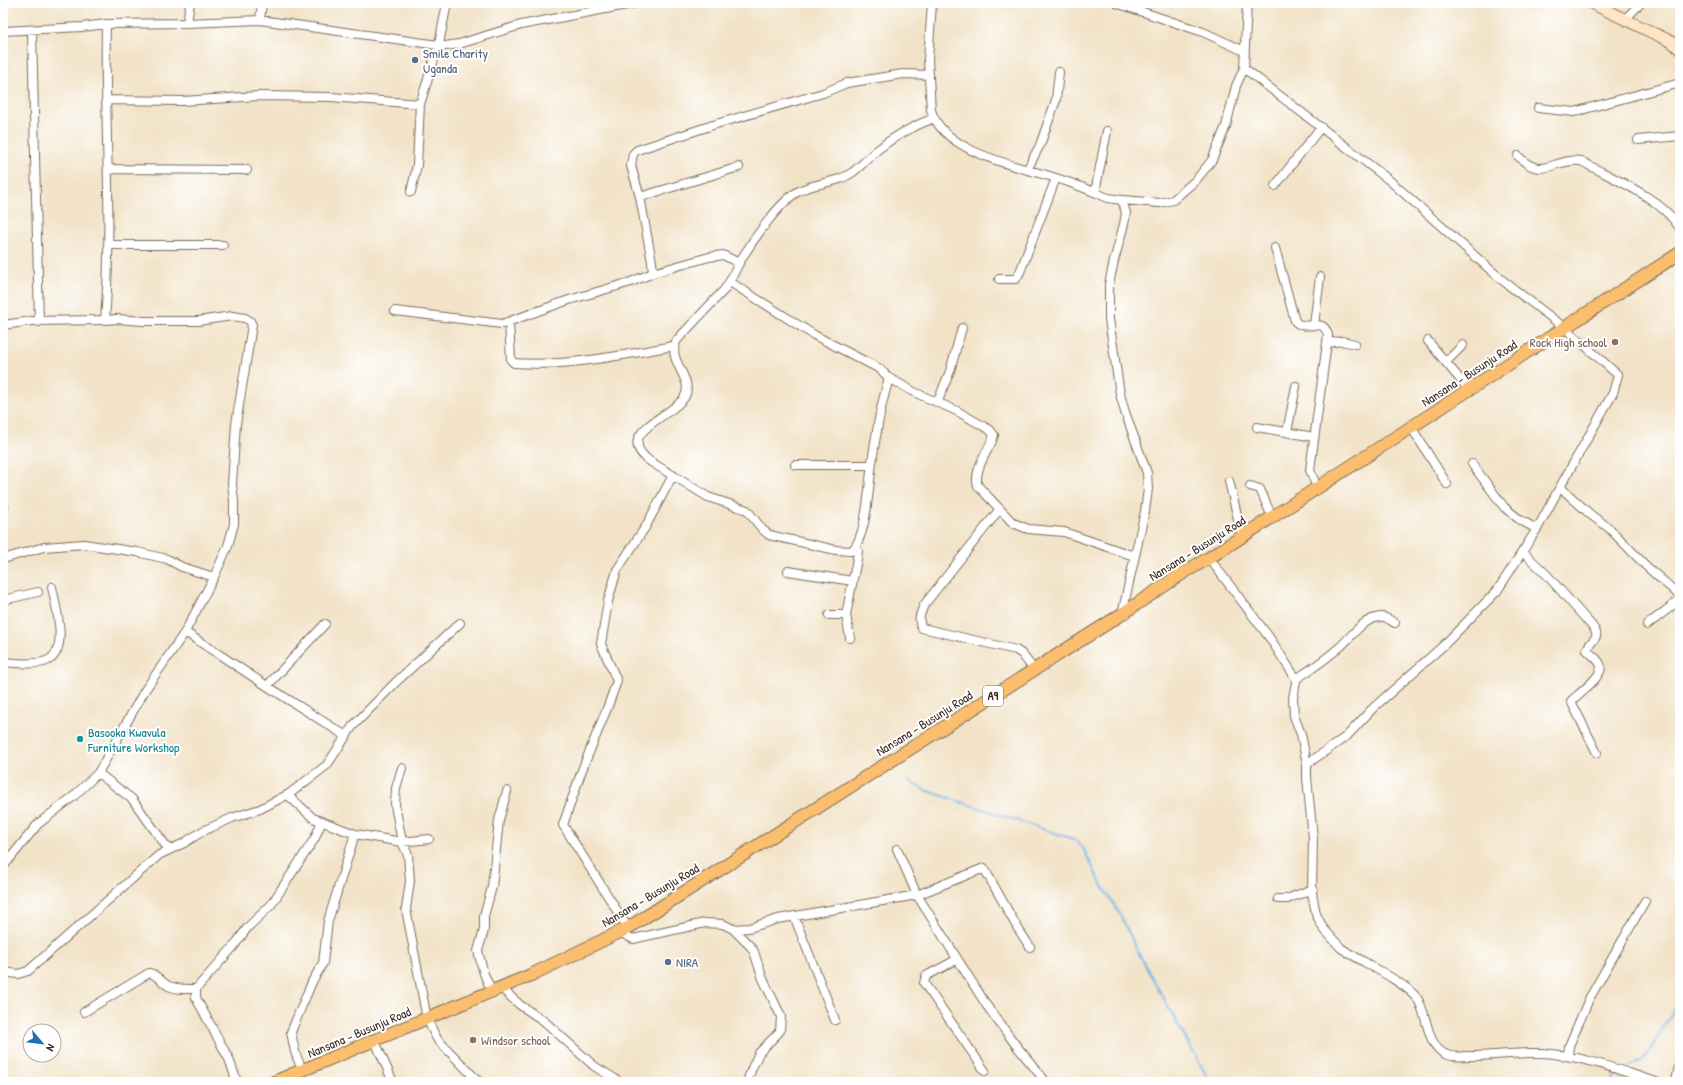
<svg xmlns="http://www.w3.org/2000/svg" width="1683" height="1085" font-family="'Patrick Hand',sans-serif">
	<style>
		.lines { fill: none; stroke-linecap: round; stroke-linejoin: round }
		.stream { stroke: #74b4e8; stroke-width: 2 }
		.street-casing { stroke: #7b6b5a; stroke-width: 10 }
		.secondary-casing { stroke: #7b6b5a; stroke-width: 13 }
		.primary-casing { stroke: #7b6b5a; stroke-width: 14 }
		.street { stroke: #fff; stroke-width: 8 }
		.secondary { stroke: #fde5c5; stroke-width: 11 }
		.primary { stroke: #fabe6e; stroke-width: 12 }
		.service-dot { fill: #5c6f8a; stroke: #fff; stroke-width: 1.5 }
		.education-dot { fill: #8d6e63; stroke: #fff; stroke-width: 1.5 }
		.culture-dot { fill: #0f9aa8; stroke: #fff; stroke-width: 1.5 }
		.labels { text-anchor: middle; stroke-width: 4; stroke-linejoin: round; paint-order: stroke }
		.shield { fill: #fff; stroke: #766a62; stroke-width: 1 }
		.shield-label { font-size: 12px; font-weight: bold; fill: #3b2a1e }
		.service-label { font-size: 13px; fill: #4e5e75; stroke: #fff; text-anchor: start }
		.education-label { font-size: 13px; fill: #785e54; stroke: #fff; text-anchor: end }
		.street-label { font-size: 13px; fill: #3b2a1e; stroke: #fff }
		.culture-label { font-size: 13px; fill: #0d838f; stroke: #fff; text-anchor: start }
	</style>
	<rect width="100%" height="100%" fill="#fff"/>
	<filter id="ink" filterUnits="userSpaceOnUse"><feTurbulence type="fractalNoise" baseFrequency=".025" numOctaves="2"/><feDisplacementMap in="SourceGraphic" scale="8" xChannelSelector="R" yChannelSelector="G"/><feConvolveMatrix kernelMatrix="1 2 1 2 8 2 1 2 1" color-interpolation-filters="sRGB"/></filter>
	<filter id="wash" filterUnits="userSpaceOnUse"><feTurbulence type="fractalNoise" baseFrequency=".012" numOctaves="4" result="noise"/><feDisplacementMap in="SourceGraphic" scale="16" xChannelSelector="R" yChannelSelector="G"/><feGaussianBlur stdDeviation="0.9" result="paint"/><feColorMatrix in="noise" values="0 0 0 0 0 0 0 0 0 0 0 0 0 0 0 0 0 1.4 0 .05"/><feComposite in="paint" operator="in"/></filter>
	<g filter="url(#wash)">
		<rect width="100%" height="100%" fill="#f2e3c8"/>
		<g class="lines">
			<path class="stream" d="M908 780 922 789 1076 840 1082 846 1099 880 1122 918 1141 958 1210 1082
				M1629 1067 1640 1062 1649 1052 1680 999
				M1613 1082 1615 1076"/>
		</g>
	</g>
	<g filter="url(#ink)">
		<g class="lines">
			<defs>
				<path id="street" d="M932 3 928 60 931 110C943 152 1016 166 1053 177 1072 183 1090 190 1108 198L1122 200 1126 213 1124 224 1114 261 1109 284V319L1120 394 1125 412 1147 473 1148 489 1145 511 1122 614
					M1116 3 1203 32 1244 51
					M260 20 262 3
					M1624 20 1641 3
					M187 23 190 3
					M32 30 39 322
					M3 31 82 27 106 24 187 23 260 20 445 46 459 44 521 25 637 3
					M1244 68 1389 180 1502 280 1565 328 1618 375 1613 393 1560 487 1537 529 1497 591 1444 645 1372 709 1347 736 1307 764
					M106 100 183 101 258 96 331 97 420 104
					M1538 108 1574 112 1680 83
					M1638 140 1680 136
					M1518 156C1544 182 1554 157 1581 161 1613 179 1659 196 1680 228
					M108 169 247 170
					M1027 170 1040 145 1056 100 1059 72
					M1275 186 1321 127
					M411 192 417 165 420 104 439 44 447 3
					M1095 192 1107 131
					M640 197 739 167
					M1122 200 1160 203 1173 200 1196 180 1212 160 1226 126 1236 86 1244 68 1247 3
					M108 245H223
					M1275 248 1295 321C1305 333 1323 315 1328 335L1310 470 1317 488
					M653 273 709 257 723 255 739 263
					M999 279H1016L1020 272 1056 178
					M730 282 814 335 880 369 889 378 916 393 957 411 990 430 994 435 992 441C986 454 973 472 978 486L1013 523 1028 529 1064 532 1134 556
					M395 311 502 324 569 300 631 282 653 273 652 262 640 197 631 166 633 154 637 150 713 125 823 93 847 83 903 74 929 75
					M509 322 511 360 514 363C566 367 623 355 673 346
					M3 325 32 321 105 320
					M1314 325 1320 277
					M1428 341 1469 390
					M1327 343 1342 341 1355 344
					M1446 362 1463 345
					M889 378C886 390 882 402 880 414 877 430 874 446 872 463 869 483 867 539 851 551L836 550 769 535 762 529 747 510 708 497 651 462C611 434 671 417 684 398 696 379 665 361 677 340L724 290C732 280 735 269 742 258 753 240 780 201 799 191 816 182 837 184 853 172 861 166 868 158 876 151 893 137 913 126 934 118
					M938 401 950 371 962 328
					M1257 427 1314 437
					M1411 427 1447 484
					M1287 432 1296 386
					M1472 464 1504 507 1520 520 1537 529
					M795 465H871
					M1229 481 1242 536
					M1250 486 1260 489 1272 517
					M1560 487 1591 515 1609 528 1646 566 1678 594 1679 598 1677 602 1647 625
					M3 507 4 506
					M999 510 924 605C921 613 917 619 922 628L1016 650 1022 654 1034 670
					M1523 552 1547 575 1592 626C1603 639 1590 639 1587 650 1591 655 1597 658 1600 664 1606 675 1578 694 1571 701L1597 753
					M1209 558 1269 637 1295 677 1296 682 1293 698 1294 716 1301 734 1307 764V778L1313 838 1312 893 1316 914 1323 928 1341 948C1360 961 1405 982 1417 998 1428 1014 1426 1045 1445 1054 1452 1058 1461 1056 1469 1056 1493 1056 1517 1052 1541 1053 1581 1055 1618 1070 1656 1082
					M3 559 44 547 84 544 137 552 167 559 182 567 214 577
					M788 571 853 581
					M3 600 38 592
					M829 615H846
					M185 632 267 686 346 736
					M850 638 846 615 857 559 858 551 856 547
					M3 662C16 663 31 665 43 662 72 656 55 605 52 587
					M1296 679C1312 669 1327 658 1341 646 1353 635 1363 618 1381 617 1385 616 1391 621 1395 623
					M267 686 325 624
					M402 768 396 788 395 805 402 842 408 855 410 881 406 909 427 1019 437 1039 479 1082
					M98 773 132 799 169 850
					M429 839 402 842 355 834 313 818 291 798 289 794 327 765 352 727 396 682 460 623
					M897 849 917 895 984 868 1017 927 1030 947
					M3 867 38 824 74 796 98 773 145 690 185 632 214 577 228 546 234 524V501L232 484 236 424 252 325 250 321 245 318 232 316 198 321H143L117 319 105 320C113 222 104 122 106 24
					M1278 899H1287L1313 889
					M794 916 835 1020
					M628 928 563 825 582 770 608 706 617 681 601 644 608 601 617 570 646 526 673 475
					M733 929 751 947 754 952 763 979 781 1016 780 1031 759 1053 752 1068 747 1082
					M619 932 633 939 705 923 723 924 733 929 749 928 778 919 917 895 987 1006 1015 1044 1046 1082
					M956 960 926 976 924 983 985 1071
					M3 972 18 974 28 971 159 855 184 843 203 831 232 818 260 809 289 794
					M501 988 520 1005 544 1021 594 1066 620 1082
					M492 992 484 974 478 951 484 930V916L492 887 499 820 507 791
					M84 1012 149 973C157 974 161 982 167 985 175 990 187 989 196 989
					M375 1041 393 1082
					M1568 1056 1569 1046 1589 999 1645 901
					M302 1070 295 1052 291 1032 312 982 323 963 328 921 355 834
					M237 1082 229 1059 196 998V989L234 946 248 927 271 905 315 838 322 821
					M1676 1082 1680 1060"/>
				<path id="secondary" d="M1591 3 1672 42 1680 49"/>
				<path id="primary" d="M274 1082 531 975 628 928 1122 614 1183 573 1209 558 1680 253"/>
			</defs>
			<use href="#street" class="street-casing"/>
			<use href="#secondary" class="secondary-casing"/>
			<use href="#primary" class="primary-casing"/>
			<use href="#street" class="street"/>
			<use href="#secondary" class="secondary"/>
			<use href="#primary" class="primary"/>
		</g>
	</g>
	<g class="service-dot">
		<circle cx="415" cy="60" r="4"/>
		<circle cx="668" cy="962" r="4"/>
	</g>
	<g class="education-dot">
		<circle cx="1615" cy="342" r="4"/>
		<circle cx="473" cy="1040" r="4"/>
	</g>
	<circle class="culture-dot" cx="80" cy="739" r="4"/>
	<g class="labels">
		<rect class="shield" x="983" y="686" width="20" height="20" rx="3"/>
		<g class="shield-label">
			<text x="993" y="700">A9</text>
		</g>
		<g class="service-label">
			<text x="423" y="58">Smile Charity<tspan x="423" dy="15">Uganda</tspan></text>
			<text x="676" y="967">NIRA</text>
		</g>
		<g class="education-label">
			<text x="1607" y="347">Rock High school</text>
			<text x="481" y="1045" text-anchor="start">Windsor school</text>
		</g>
		<g class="street-label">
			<text transform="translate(1469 373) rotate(-33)" y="5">Nansana - Busunju Road</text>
			<text transform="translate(1197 548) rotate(-32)" y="5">Nansana - Busunju Road</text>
			<text transform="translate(924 723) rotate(-32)" y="5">Nansana - Busunju Road</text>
			<text transform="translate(650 895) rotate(-31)" y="5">Nansana - Busunju Road</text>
			<text transform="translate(359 1032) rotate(-23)" y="5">Nansana - Busunju Road</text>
		</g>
		<g class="culture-label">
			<text x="88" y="737">Basooka Kwavula<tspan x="88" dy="15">Furniture Workshop</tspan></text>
		</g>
	</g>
	<rect width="1683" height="1085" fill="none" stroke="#fff" stroke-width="16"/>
	<g transform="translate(42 1043) rotate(118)"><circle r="19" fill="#ffffff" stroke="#b1aaa5"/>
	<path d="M0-3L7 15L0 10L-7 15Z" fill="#1f6fb2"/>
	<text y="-6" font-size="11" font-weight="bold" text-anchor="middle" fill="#3b2a1e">N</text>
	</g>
</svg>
